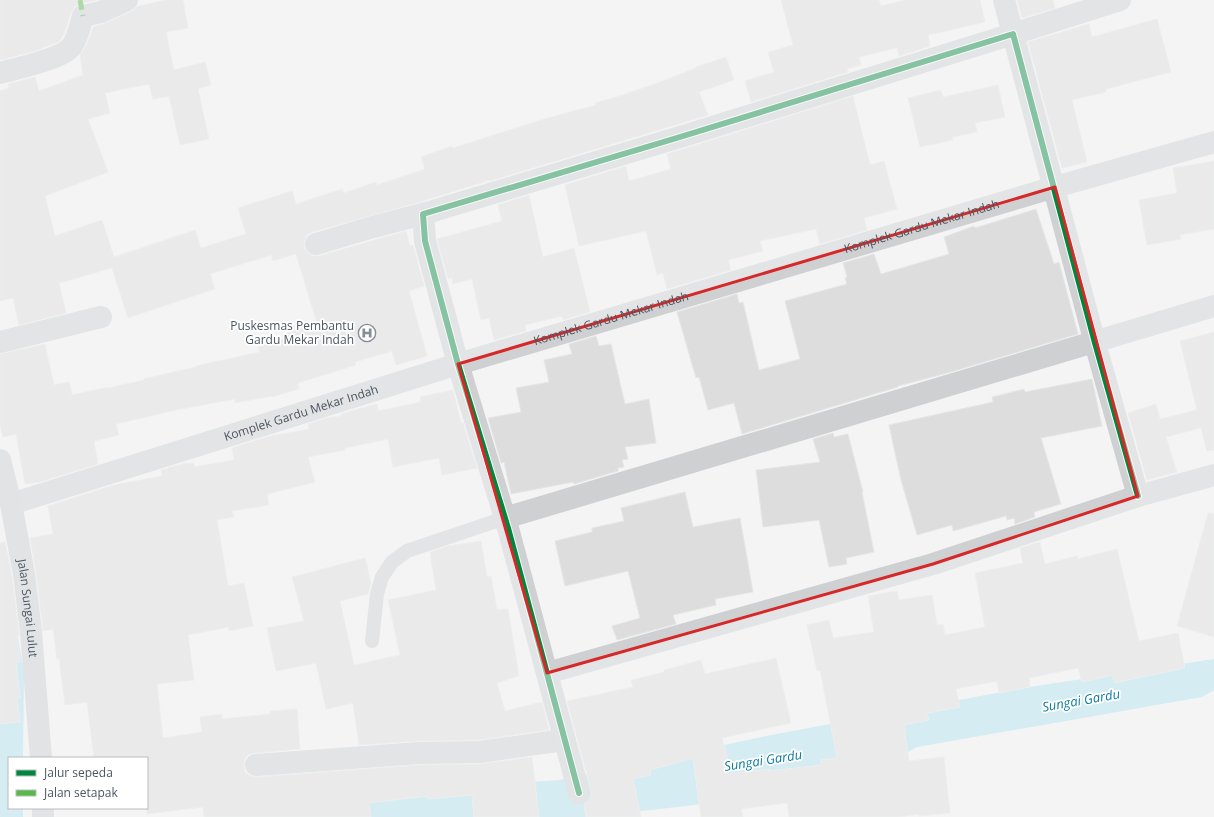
<svg xmlns="http://www.w3.org/2000/svg" width="1214" height="817" font-family="'Open Sans',sans-serif">
	<style>
		.water { fill: #aee2f0 }
		.building { fill: #ddddde; stroke: #e5e6e7 }
		.lines { fill: none; stroke-linecap: round; stroke-linejoin: round }
		.service { stroke: #ced0d2; stroke-width: 14 }
		.minor { stroke: #ced0d2; stroke-width: 22 }
		.primary { stroke: #caced1; stroke-width: 22 }
		.quiet { stroke: #58b947; stroke-width: 5; stroke-dasharray: 10 5; stroke-linecap: butt }
		.cycleway-casing { stroke: #fff; stroke-width: 8 }
		.cycleway { stroke: #00873e; stroke-width: 6 }
		.marked { fill: none; stroke: #d62828; stroke-width: 3; stroke-linejoin: round }
		.labels { text-anchor: middle; stroke-width: 3.5; stroke-linejoin: round; paint-order: stroke }
		.street-label { font-size: 12px; fill: #4a5661; stroke: #fff }
		.poi-label { font-size: 12px; fill: #4a5661; stroke: #fff; text-anchor: end }
		.water-label { font-size: 13px; font-style: italic; fill: #0c7c9b; stroke: #fff }
	</style>
	<rect width="100%" height="100%" fill="#f4f4f4"/>
	<path class="water" d="M0 543 24 672 23 758H9V808H23V817H0Z
		M1214 659V690L1202 697 917 747 897 758 798 774 695 805 588 817H226L409 791 560 780 766 736 1023 688Z"/>
	<path class="building" d="M0 0H97L80 4 74 7 71 13 64 34 60 41 35 51 0 60Z
		M166 0H183L188 28 166 32 174 70 205 62 211 85 198 89 209 139 180 145 169 96 153 99 149 84 105 93 110 113 88 119 108 172 45 196 55 236 102 220 114 257 195 230 201 248 246 234 238 208 292 191 296 204 342 189 344 193 376 182 377 185 425 169 421 157 452 146 453 148 544 119 596 105 595 103 623 95 660 82 696 68V67L726 57 734 80 699 92 708 115 490 181V180L420 202 312 232 307 235 304 241V248L308 253 313 256H319L406 231 410 246 413 245 424 286 409 291 427 356 396 365 392 351 355 362 356 365 298 383 299 389 272 397V396L235 403V399L176 410 116 424 119 435 94 441 98 464 40 482 25 484 16 434 3 437 0 426V354L45 344 54 385 69 382 72 395 108 387V388L144 380 143 379 196 367 195 366 260 352 258 347 288 338 287 333 317 324 296 254 273 261 271 255 210 274 215 289 128 318 112 268 59 283 66 313 19 325 13 298 0 301V91L9 88 8 84 35 77 39 91 83 75 80 55 87 44 93 27 106 23 132 11 138 6Z
		M781 0H879L881 6 905 0H980L985 22 928 35 930 46 899 56 897 48 859 57 861 65 847 69 848 72 751 102 745 81 774 72 768 52 793 45Z
		M1017 0H1053L1055 8 1022 18Z
		M1157 19 1171 72 1106 89V92L1072 100 1087 162 1062 168 1028 42 1089 24 1092 37Z
		M998 85 1005 117 975 123 977 132 952 137 953 140 920 147 908 98 941 90 943 97Z
		M853 96 870 165 884 161 897 209 864 218 867 230 820 244 816 229 760 241 763 251 728 260 731 270 667 289 663 273 657 275 646 231 579 246 565 185 626 166 629 181 671 169 667 154Z
		M1214 161V229L1180 235 1181 239 1147 245 1139 200 1177 193 1173 168Z
		M529 195 543 257 574 248 590 312 563 320 562 316 525 325 526 331 494 340 489 318 481 320 472 279 453 284 452 278 448 279 437 239 502 221 498 205Z
		M1036 209 1054 264 1059 262 1078 334 951 372 898 386V387L742 434 734 403 708 410 699 377 696 378 677 312 737 294 739 303 743 302 759 370 800 359 785 301 847 284 845 278 847 277 843 263 874 254 881 274 949 254 944 237 974 226 975 228Z
		M1214 332V450L1207 451 1201 428 1166 437 1177 472 1147 480 1128 413 1156 404 1160 419 1197 410 1180 341Z
		M596 336 599 346 611 344 625 404 649 399 656 443 625 447 628 459 622 460 624 467 618 468V471L574 484 573 482 511 494 504 462 501 463 488 418 521 412 516 388 549 382 544 360 572 354 569 344Z
		M1092 379 1102 426 1041 438 1061 504 1034 512 1035 517 1015 524 1014 518 1007 520 1006 516 953 531 952 525 917 535 901 480 889 425 993 402 992 397 1024 389 1025 392Z
		M453 390 461 423H463L477 468 442 475 439 458 393 467 388 439 345 448V450L308 457 315 482 267 494 269 505 232 511 234 517 217 520 228 586 244 583 253 626 229 631V627L188 635 194 680 157 684 163 738 202 732 200 717 222 714V719L270 714V711L297 709 300 749 255 753 249 754 245 759 244 766 245 772 250 776 257 777 420 765 480 764 532 757 539 817H474L472 795 428 799V796L369 803 371 817H204L203 807 147 814V758H94L87 702 65 705 59 658 57 659 53 629 43 631 36 572 30 538 53 534 48 506 114 485 162 476 161 470 182 464 194 463V467L234 460 232 448 266 437 309 429 308 424 326 418 341 416V414L358 409 377 404 378 411 421 402 420 397Z
		M833 433 834 437 848 434 863 492H862L874 552 846 558 847 564 829 567 819 520 763 527 756 470 820 462 813 439Z
		M685 492 693 527 740 518 753 592 715 599 716 605 673 615 676 624 617 640 612 626 640 618 628 571 565 586 555 541 592 532V528L624 521 621 508Z
		M1208 513 1214 514V637L1177 626Z
		M481 541 487 577 491 576 497 610 508 609 519 676 497 683 505 711 542 702 549 730 479 740 418 741 359 745 353 703 326 709 316 663 276 671 267 628 304 621 292 577 365 558 371 583 368 594 340 601 354 665 400 655 388 600 436 590 430 552 448 546Z
		M5 542 12 576 19 633V636H16L20 662H16L20 698H17L20 722 0 724V543Z
		M1040 542 1045 564 1077 556 1078 559 1117 549 1139 641 1178 633 1185 668 1114 683 1113 675 1082 682 1078 668 1029 678 1030 687 999 693 997 681 956 689 960 707 927 713 929 720 904 725 909 761 944 757 950 813 919 816V814L898 817H789L787 803 741 809 743 817H701L693 758 650 770 651 775 633 779 641 817H586L584 804 588 802 591 797V790L567 701 633 687 631 680 664 672V670L701 660 705 674 776 658 791 723 722 738 731 774 769 769V771L821 765V760L837 758 820 670 817 671 807 625 829 620 833 638 874 632 868 596 897 591 899 600 932 595 937 625 943 624 945 635 985 627 975 573 1023 563 1020 548Z"/>
	<g class="lines">
		<path class="service" d="M372 641 377 594 382 577 392 562 407 551 505 518"/>
		<g class="minor">
			<path d="M1004 0 1013 34 1120 0"/>
			<path d="M0 73C17 68 63 59 72 46 78 37 80 26 83 16L101 12 127 0"/>
			<path d="M316 244 373 227 423 214"/>
			<path d="M0 342 101 317"/>
			<path id="s1" d="M11 504 458 364 1055 187 1214 142"/>
			<path d="M505 518 1214 306"/>
			<path d="M547 673 933 564 1138 496 1214 475"/>
			<path d="M256 765 419 753 480 752 564 740"/>
			<path d="M579 793 508 528 458 364 425 241 423 214 680 137 1013 34 1095 343 1138 496"/>
		</g>
		<g class="primary">
			<path id="s2" d="M0 460 11 504 24 574 31 632 41 758"/>
			<path d="M43 808V817"/>
		</g>
		<path class="quiet" d="M80 0 83 16"/>
		<defs>
			<path id="cycleway" d="M579 793 508 528 458 364 425 241 423 214 680 137 1013 34 1095 343 1138 496"/>
		</defs>
		<use href="#cycleway" class="cycleway-casing"/>
		<use href="#cycleway" class="cycleway"/>
	</g>
	<path d="M0 0H1214V817H0ZM1055 187 1138 496 933 564 547 673 458 364Z" fill="#f4f4f4" fill-opacity=".55" fill-rule="evenodd"/>
	<path class="marked" d="M1055 187 1138 496 933 564 547 673 458 364Z"/>
	<defs>
		<symbol id="hospital-ring" viewBox="-11 -11 22 22"><circle r="9.5" fill="#fff" stroke="#868d94" stroke-width="1.5"/><path d="M-5-5h3v3.5h4V-5h3V5h-3V1.5h-4V5h-3Z" fill="#868d94"/></symbol>
	</defs>
	<g fill-rule="evenodd">
		<use href="#hospital-ring" x="357" y="323" width="20" height="20"/>
	</g>
	<g class="labels">
		<g class="street-label">
			<text dy="4" stroke="none"><textPath href="#s1" startOffset="952">Komplek Gardu Mekar Indah</textPath></text>
			<text dy="4" stroke="none"><textPath href="#s1" startOffset="628">Komplek Gardu Mekar Indah</textPath></text>
			<text dy="4" stroke="none"><textPath href="#s1" startOffset="304">Komplek Gardu Mekar Indah</textPath></text>
			<text dy="4" stroke="none"><textPath href="#s2" startOffset="151">Jalan Sungai Lulut</textPath></text>
		</g>
		<g class="poi-label">
			<text x="354" y="330">Puskesmas Pembantu<tspan x="354" dy="14">Gardu Mekar Indah</tspan></text>
		</g>
		<g class="water-label">
			<text transform="translate(1081 700) rotate(-10)" y="5">Sungai Gardu</text>
			<text transform="translate(763 760) rotate(-9)" y="5">Sungai Gardu</text>
		</g>
	</g>
	<rect x="8" y="757" width="140" height="52" fill="#ffffff" stroke="#b7bbc0"/>
	<rect x="16" y="770" width="20" height="6" fill="#00873e" stroke="#b7bbc0"/>
	<text x="44" y="777" font-size="12" fill="#4a5661">Jalur sepeda</text>
	<rect x="16" y="790" width="20" height="6" fill="#58b947" stroke="#b7bbc0"/>
	<text x="44" y="797" font-size="12" fill="#4a5661">Jalan setapak</text>
</svg>
